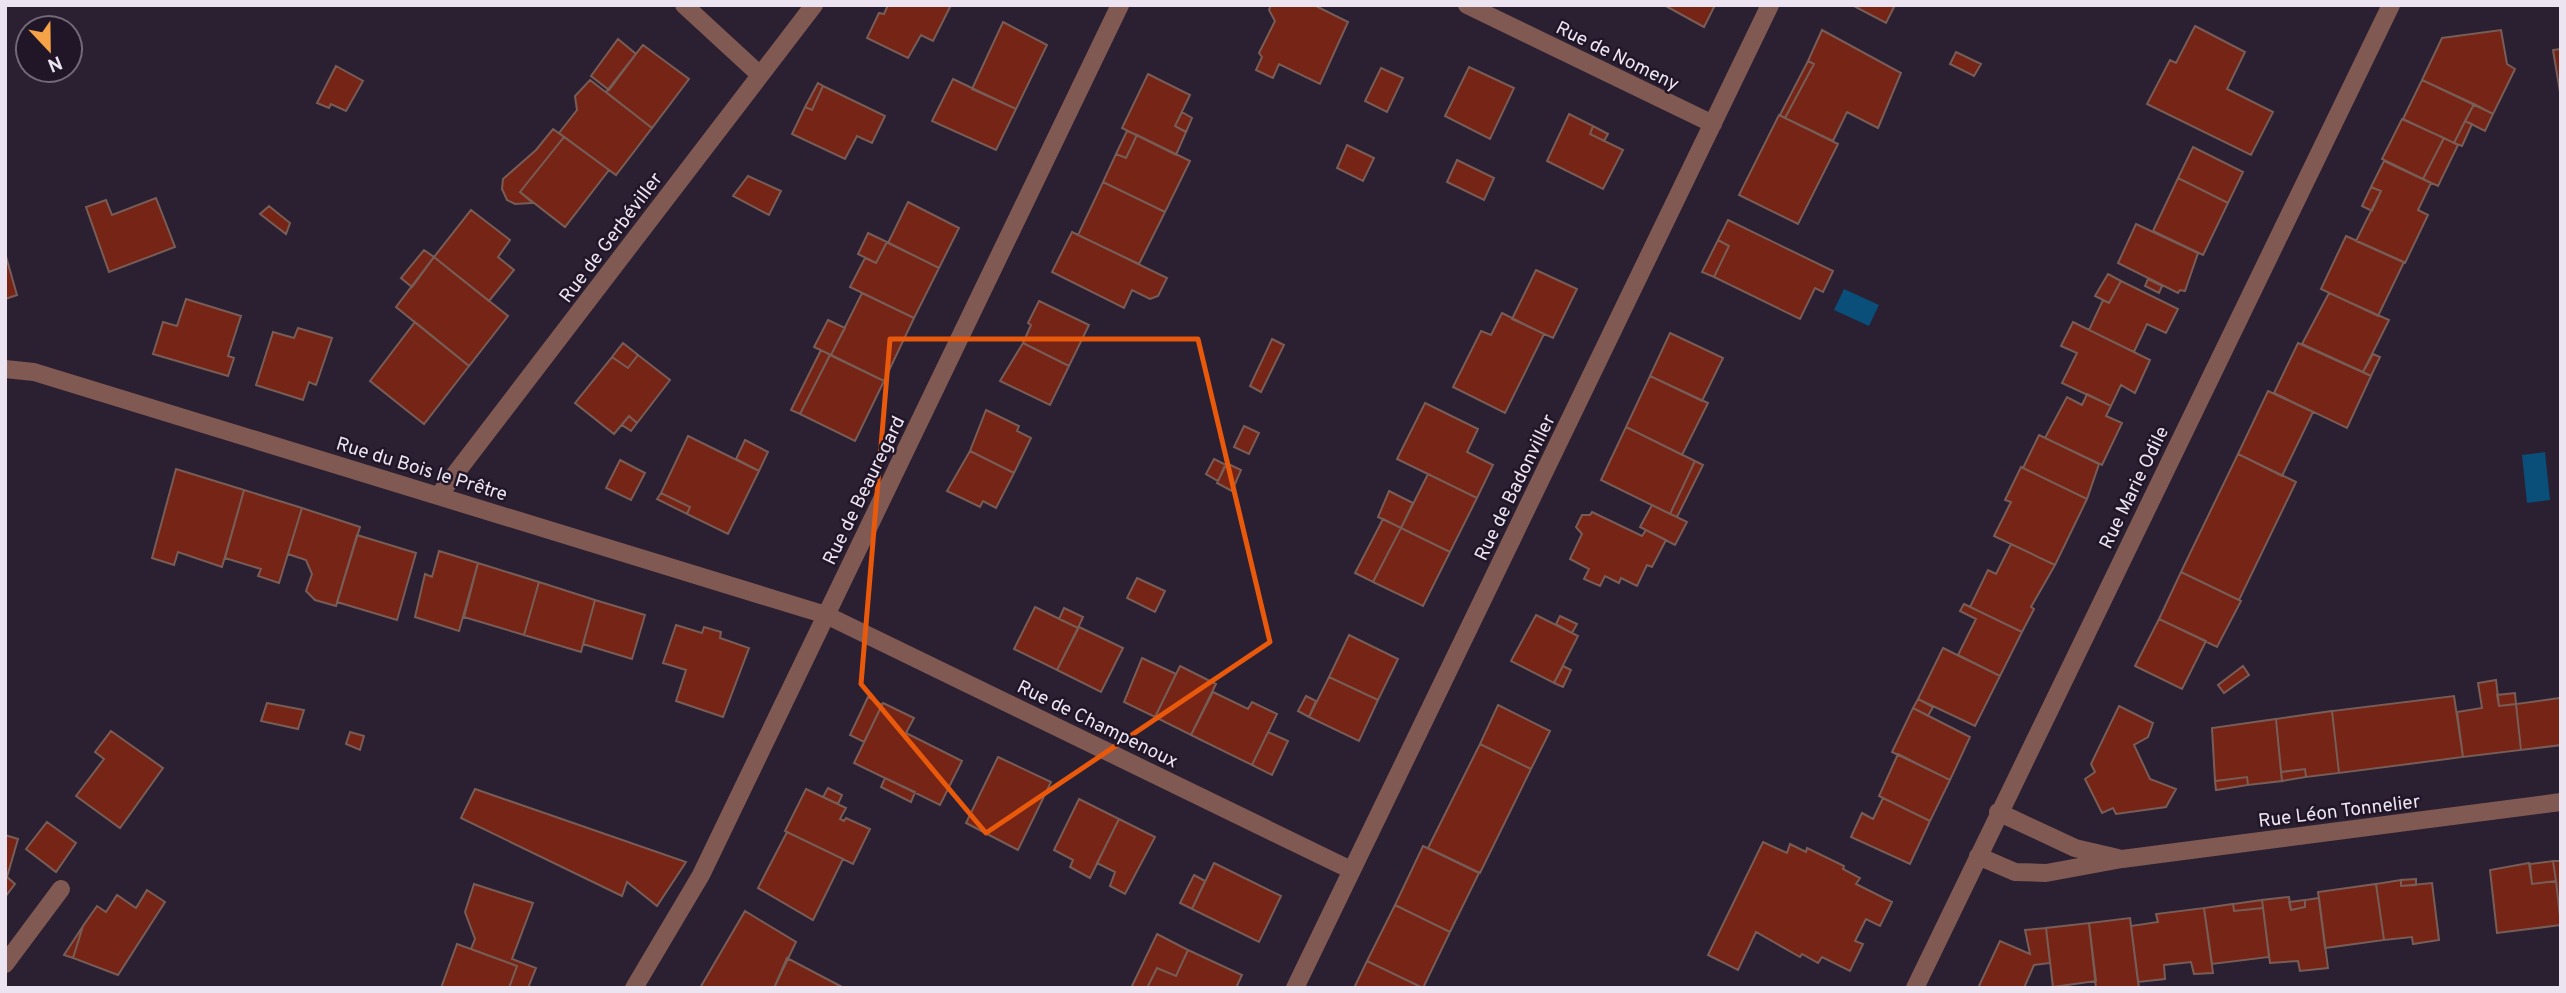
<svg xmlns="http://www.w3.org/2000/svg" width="2566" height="993" font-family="Overpass,sans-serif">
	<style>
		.water { fill: #094f79 }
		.building { fill: #752415; stroke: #785d57; stroke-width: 2 }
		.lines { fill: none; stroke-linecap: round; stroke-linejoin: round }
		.service { stroke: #805952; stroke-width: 18 }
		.minor { stroke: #805952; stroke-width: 18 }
		.marked { fill: none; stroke: #e8590c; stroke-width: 5; stroke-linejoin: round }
		.labels { text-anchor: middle; stroke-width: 5; stroke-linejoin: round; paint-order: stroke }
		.street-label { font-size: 19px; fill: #ece5f1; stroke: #211628 }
	</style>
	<rect width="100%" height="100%" fill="#2b1f32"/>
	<path class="water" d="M1844 289 1879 305 1869 326 1834 310Z
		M2545 452 2550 500 2527 503 2522 455Z"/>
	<path class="building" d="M888 5H951L933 41 921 35 908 58 867 38 879 13 884 14Z
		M1271 5H1314L1348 22 1320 84 1279 64 1273 78 1256 70 1262 57 1259 53 1275 21 1269 10Z
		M1664 5H1715L1704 27Z
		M1852 5H1895L1886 23Z
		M1003 22 1047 45 1016 109 972 89Z
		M2195 26 2245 52 2227 89 2273 112 2251 155 2147 104 2170 60 2176 63Z
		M1822 30 1901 73 1878 128 1847 112 1833 141 1785 118 1814 64 1808 61Z
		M2501 30 2507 64 2515 69 2493 114 2422 80 2442 38Z
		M618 39 636 54 609 90 591 76Z
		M643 45 689 79 652 128 606 92Z
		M2561 49V98L2553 50Z
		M1956 52 1981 64 1974 76 1950 64Z
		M1808 61 1814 64 1785 118 1780 115Z
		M336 66 363 81 346 111 331 104 329 108 317 103Z
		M1469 67 1514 88 1490 139 1445 116Z
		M1381 68 1403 78 1387 112 1365 101Z
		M1148 74 1190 95 1175 126 1186 132 1176 155 1122 128Z
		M953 79 1016 109 996 150 932 121Z
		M590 80 652 128 616 175 559 133 577 110 575 96Z
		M2422 80 2474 104 2454 143 2403 119Z
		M818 83 823 86 812 110 805 107Z
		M823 86 885 116 872 143 857 136 845 159 792 134 805 107 812 110Z
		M2474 104 2493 114 2485 131 2465 121Z
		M1182 112 1192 118 1186 132 1175 126Z
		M1569 114 1593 126 1590 134 1623 150 1603 189 1547 161Z
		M1779 115 1838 144 1798 224 1739 195Z
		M2402 119 2444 138 2423 179 2382 159Z
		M2465 121 2472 124 2462 146 2454 143Z
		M1593 126 1608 134 1604 141 1590 134Z
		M553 129 564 137 520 192 533 203 515 204 507 200 502 189 503 179 536 150Z
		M1127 131 1137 135 1126 158 1116 154Z
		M1137 135 1190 161 1165 212 1103 182 1116 154 1126 158Z
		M564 137 609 170 565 227 520 192Z
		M2444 138 2458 145 2438 186 2423 179Z
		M1347 145 1374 158 1363 181 1337 168Z
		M2193 147 2243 172 2228 203 2178 178Z
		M1457 160 1494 178 1484 200 1447 182Z
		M2384 161 2431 183 2418 210 2428 215 2405 263 2356 241 2381 191 2371 187Z
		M748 176 781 191 769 215 733 196Z
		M2178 178 2228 203 2203 255 2153 231Z
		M1103 182 1165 212 1139 264 1078 235Z
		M2371 187 2381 191 2372 211 2362 206Z
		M156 198 175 247 109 272 86 207 106 200 112 215Z
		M908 202 959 228 939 268 888 243Z
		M269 206 290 223 286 234 260 214Z
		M471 210 510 240 498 257 514 270 489 301 434 257Z
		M1728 220 1833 271 1823 292 1815 288 1800 319 1714 277 1729 246 1718 240Z
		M2136 224 2198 253 2185 291 2180 290 2178 293 2118 263Z
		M1072 232 1167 278 1158 296 1150 299 1132 290 1124 308 1052 272Z
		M868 233 887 242 876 263 858 254Z
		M2346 236 2404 262 2378 316 2321 289Z
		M1718 240 1729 246 1714 277 1702 272Z
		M887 242 939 268 914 318 850 287 865 258 876 263Z
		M424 250 434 257 412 287 401 278Z
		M5 253 17 295 5 299Z
		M434 257 508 316 469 366 396 307Z
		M1536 270 1577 289 1553 338 1512 319Z
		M2108 274 2121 281 2109 303 2095 296Z
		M2148 279 2162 286 2159 293 2145 286Z
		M2121 281 2178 309 2166 333 2147 324 2134 352 2089 330 2103 300 2109 303Z
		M862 293 914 318 884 381 831 355Z
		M2329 293 2389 320 2363 372 2302 344Z
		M186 299 241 316 228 356 234 358 228 376 153 354 163 322 177 326Z
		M1039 301 1089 325 1069 366 1023 343 1031 325 1028 323Z
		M1502 313 1544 334 1505 413 1453 387 1481 331 1491 335Z
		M828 320 845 328 831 355 814 347Z
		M415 322 469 366 424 424 370 381Z
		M2073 322 2150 360 2135 393 2121 385 2111 406 2062 383 2077 353 2061 346Z
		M298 328 332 338 316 385 309 382 303 400 256 385 273 332 294 338Z
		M1670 333 1723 358 1702 401 1650 376Z
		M1272 339 1284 345 1261 392 1250 386Z
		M623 343 638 355 628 368 612 357Z
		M1023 343 1069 366 1050 405 1000 381Z
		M2298 343 2371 376 2347 428 2274 393Z
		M821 350 830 355 800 414 791 410Z
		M2373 354 2380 357 2371 376 2363 372Z
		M638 355 670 380 637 423 629 416 614 434 575 403 612 357 628 368Z
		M830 355 884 381 855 441 800 414Z
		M1650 376 1708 403 1682 455 1626 427Z
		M2268 391 2313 412 2282 476 2238 454Z
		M2087 394 2111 406 2106 416 2122 423 2102 465 2045 438 2067 397 2082 405Z
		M1425 403 1478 429 1467 452 1493 465 1477 498 1397 459Z
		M986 410 1019 426 1017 431 1031 438 1014 473 970 451Z
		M629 416 637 423 631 431 622 425Z
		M1244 426 1259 433 1249 454 1234 447Z
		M1626 427 1695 461 1670 514 1601 480Z
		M2039 435 2099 464 2087 499 2023 468Z
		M688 436 759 471 728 534 687 514 690 507 661 493Z
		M745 440 768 452 759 471 736 459Z
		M970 451 1014 473 996 508 983 501 980 507 947 491Z
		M2238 454 2296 482 2239 600 2181 572Z
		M1214 459 1226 465 1218 481 1206 474Z
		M620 460 645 473 631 500 606 488Z
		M1695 461 1703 465 1677 517 1670 514Z
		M1226 463 1241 470 1232 491 1217 483Z
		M2021 467 2087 499 2055 565 1994 536 2011 502 2005 500Z
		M176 469 244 490 222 567 178 552 174 565 152 558Z
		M1428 474 1477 498 1450 552 1401 528Z
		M244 490 302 508 279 583 258 576 261 569 225 558Z
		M1389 491 1413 503 1401 528 1378 517Z
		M661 493 690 507 687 514 657 499Z
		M1652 505 1687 522 1675 545 1640 527Z
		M302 508 360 527 336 606 315 600 306 591 312 574 306 560 288 554Z
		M1592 512 1642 536 1646 530 1666 540 1652 567 1647 565 1637 586 1621 578 1619 583 1605 576 1600 586 1584 579 1589 569 1570 559 1582 534 1576 527 1582 515H1590Z
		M1383 519 1401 528 1373 582 1355 573Z
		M1401 528 1450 552 1423 606 1373 582Z
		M357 535 416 553 397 620 337 602Z
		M2011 544 2055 565 2031 607 2034 609 2022 632 1970 607 1988 570 1996 574Z
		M439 551 478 563 459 631 415 617 425 574 432 577Z
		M478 563 539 582 524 635 464 617Z
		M2181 572 2241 601 2217 647 2159 619Z
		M1137 578 1165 591 1155 612 1127 598Z
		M539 582 595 600 581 652 524 635Z
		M595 600 645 615 632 659 583 644Z
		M1964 604 2022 632 2000 676 1958 655 1976 619 1960 611Z
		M1035 607 1078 628 1057 670 1014 649Z
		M1064 608 1083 617 1078 628 1059 619Z
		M1536 615 1578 636 1554 683 1511 661Z
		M1560 616 1577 624 1572 633 1556 624Z
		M2159 619 2206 641 2182 689 2135 666Z
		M676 625 702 633 704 627 721 632 720 638 749 648 723 717 676 701 686 670 663 663Z
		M1079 627 1123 648 1101 692 1057 670Z
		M1349 635 1398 659 1378 700 1329 677Z
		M1943 648 2000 676 1975 726 1918 699Z
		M1142 658 1176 674 1155 717 1124 702Z
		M1180 666 1216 684 1191 735 1155 717Z
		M1563 666 1571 670 1563 687 1554 683Z
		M2243 666 2249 675 2224 693 2218 685Z
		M1329 677 1378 700 1359 741 1309 717Z
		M2496 680 2499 706 2516 704 2521 750 2463 757 2457 712 2482 708 2478 683Z
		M1213 692 1248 709 1252 702 1277 714 1252 765 1191 735Z
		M2515 693 2516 704 2499 706 2497 695Z
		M1306 696 1316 701 1309 717 1298 711Z
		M2454 696 2463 757 2339 773 2332 711Z
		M868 697 882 705 864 742 850 735Z
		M2560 698 2561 745 2521 750 2516 704Z
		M1918 699 1933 707 1928 716 1913 708Z
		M267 703 304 710 298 729 261 721Z
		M883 703 914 718 906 733 962 761 940 805 854 763Z
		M1498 705 1550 731 1531 769 1480 744Z
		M2119 706 2153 723 2148 737 2134 745 2150 779 2176 789 2166 807 2116 814 2113 808 2102 813 2085 779 2095 772 2091 764Z
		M1913 708 1970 737 1950 780 1892 752Z
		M2332 711 2339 773 2306 777 2305 769 2281 772 2276 719Z
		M2276 719 2282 781 2248 785 2247 777 2215 781 2212 728Z
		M111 731 163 768 120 828 76 796 104 759 95 752Z
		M350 732 364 736 360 750 346 744Z
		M1268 732 1288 741 1272 775 1252 765Z
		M1480 744 1531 769 1480 873 1428 848Z
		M1898 754 1950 780 1930 821 1879 796Z
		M998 757 1051 782 1018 850 966 823Z
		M2305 769 2306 777 2282 781 2281 772Z
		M2247 777 2248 785 2216 790 2215 781Z
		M885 778 915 792 911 802 881 787Z
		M828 788 842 795 838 804 823 797Z
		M475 789 686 862 657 906 627 882 622 896 461 818Z
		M806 789 846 808 840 819 844 821 846 818 870 829 853 864 785 831Z
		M1883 798 1930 821 1910 864 1851 837 1862 813 1873 819Z
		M1079 799 1119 819 1090 878 1070 867 1073 860 1054 850Z
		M1119 819 1155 837 1125 894 1110 886 1115 872 1097 863Z
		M47 822 76 843 56 872 26 849Z
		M787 832 843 859 813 920 758 888Z
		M5 835 18 839 7 877 15 884 5 897Z
		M1763 842 1787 853 1790 844 1806 852 1807 848 1844 866 1843 869 1860 878 1856 884 1892 902 1880 926 1866 919 1855 941 1863 944 1850 971 1822 957 1818 963 1802 954 1800 957 1756 932 1738 970 1708 955Z
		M1423 846 1479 873 1450 932 1395 905Z
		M2553 861H2561V924L2556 881Z
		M2553 861 2556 881 2532 884 2530 864Z
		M1214 863 1281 896 1259 942 1192 909Z
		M2529 863 2532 884 2556 881 2561 925 2497 933 2490 870Z
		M1194 875 1205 881 1192 909 1180 903Z
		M2416 879V885L2401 886V880Z
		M2401 880V886L2432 883 2439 940 2413 944 2412 937 2384 940 2376 884Z
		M474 884 533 903 512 959 536 968 528 988H509L517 966 471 949 475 939 465 912Z
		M2376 884 2384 940 2325 948 2318 892Z
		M147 890 165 902 118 975 73 958 83 926 97 906 106 912 117 895 136 908Z
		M2289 897 2291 910 2305 907V900L2319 898 2328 968 2300 971 2298 961 2270 963 2262 900Z
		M2262 900 2263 908 2234 911 2233 904Z
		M2305 900V907L2291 910 2289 902Z
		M2233 904 2234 911 2263 908 2269 957 2212 964 2204 908Z
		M1395 905 1450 932 1423 988 1367 961Z
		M2204 908 2213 973 2194 974 2191 962 2164 965 2165 979 2138 982 2131 926 2158 922 2156 914Z
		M745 911 796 942 774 988H700Z
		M2130 918 2139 988H2096L2089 923Z
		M2089 923 2096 981 2053 987 2046 928Z
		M83 926 73 958 64 955Z
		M2046 928 2050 963 2034 965 2024 988H1978L2000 941 2030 954 2025 930Z
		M1157 934 1188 950 1176 976 1157 968 1147 988H1131Z
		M457 944 517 966 509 988H441Z
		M1188 950 1242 975 1236 988H1147L1157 968 1176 976Z
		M787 958 844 988H774Z
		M1367 961 1423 988H1354Z"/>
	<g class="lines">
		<path class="service" d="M684 5 760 75"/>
		<path class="minor" d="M1467 5 1713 124
			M5 369 34 372 826 615 1351 870
			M439 495 814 5
			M1998 812 2075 848 2118 858
			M1978 856 2015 872 2046 873 2122 859 2561 802
			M5 964 61 889
			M634 988 701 875 1120 5
			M1295 988 1770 5
			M1915 988 2391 5"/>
	</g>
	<path class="marked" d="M890 339H1198L1270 642 986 833 861 684Z"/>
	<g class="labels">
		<g class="street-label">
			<text transform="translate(1618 55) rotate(26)" y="7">Rue de Nomeny</text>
			<text transform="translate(610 237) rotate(-53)" y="7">Rue de Gerbéviller</text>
			<text transform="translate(422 468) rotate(17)" y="7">Rue du Bois le Prêtre</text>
			<text transform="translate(1514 487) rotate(-64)" y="7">Rue de Badonviller</text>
			<text transform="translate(2133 487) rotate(-64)" y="7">Rue Marie Odile</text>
			<text transform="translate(863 490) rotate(-64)" y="7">Rue de Beauregard</text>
			<text transform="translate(1098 723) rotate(26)" y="7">Rue de Champenoux</text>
			<text transform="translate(2339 810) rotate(-7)" y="7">Rue Léon Tonnelier</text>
		</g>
	</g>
	<rect width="2566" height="993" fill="none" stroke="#ece5f1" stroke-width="14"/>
	<g transform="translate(49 49) rotate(158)"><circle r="33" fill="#211628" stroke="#726978" stroke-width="2"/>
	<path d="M0-5L12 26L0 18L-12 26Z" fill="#f6a247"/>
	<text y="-10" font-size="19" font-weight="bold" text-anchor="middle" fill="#ece5f1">N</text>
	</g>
</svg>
